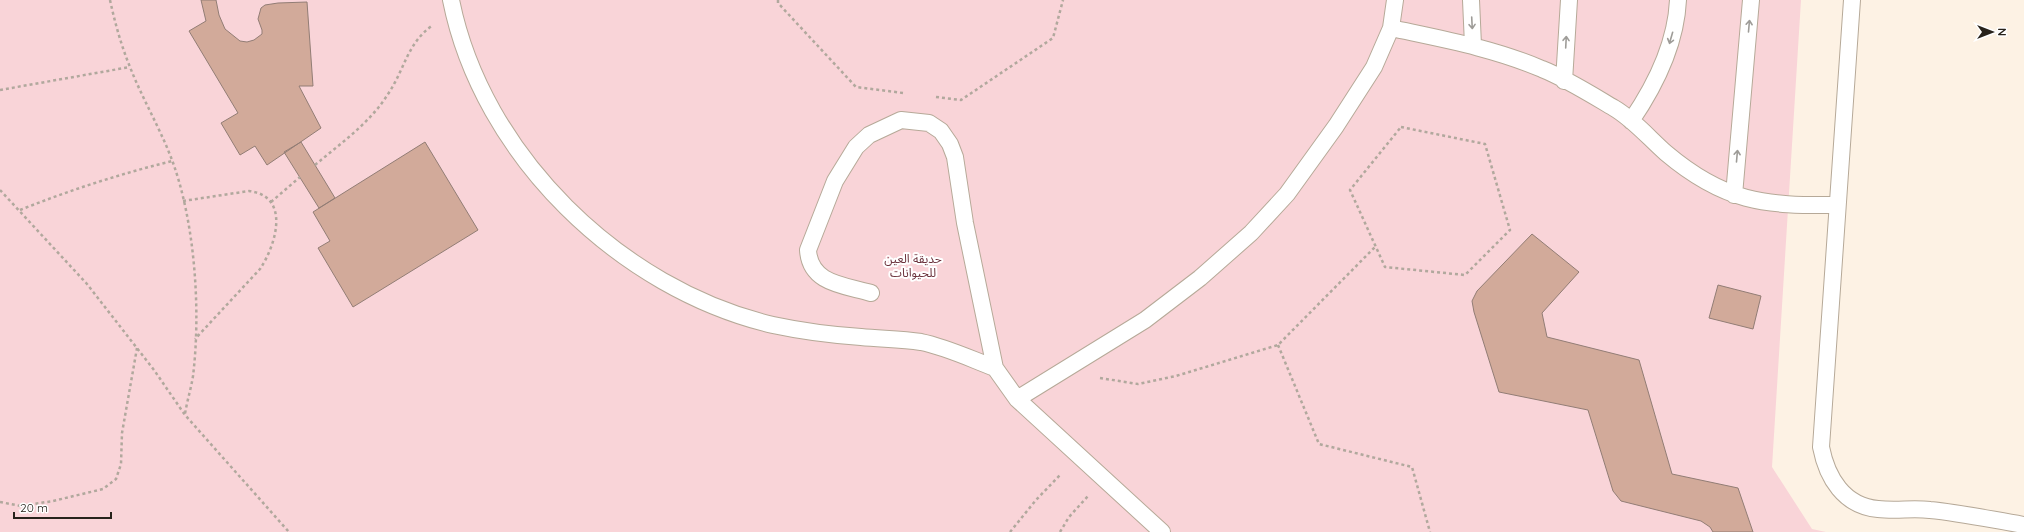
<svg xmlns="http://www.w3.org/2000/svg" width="2024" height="532" font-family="Quicksand,'Noto Sans Arabic',sans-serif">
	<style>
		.green { fill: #f9d4d8 }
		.building { fill: #d2aa9a; stroke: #927d75 }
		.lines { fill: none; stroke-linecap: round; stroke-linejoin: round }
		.service-casing { stroke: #b6a998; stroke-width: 18 }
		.path { stroke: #b1a89d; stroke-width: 2.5; stroke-dasharray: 3 3; stroke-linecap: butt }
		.service { stroke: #fff; stroke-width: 16 }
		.oneway { stroke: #9e9c98 }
		.labels { text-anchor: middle; stroke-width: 4; stroke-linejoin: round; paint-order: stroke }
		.park-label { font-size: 12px; fill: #6a313b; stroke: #fff }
	</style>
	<rect width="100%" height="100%" fill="#fdf2e4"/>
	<path class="green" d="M0 0H1801L1772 467 1812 529 1826 532H0Z"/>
	<path class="building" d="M201 0H216L219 15 225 29 240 41 247 42 254 40 262 34V30L258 19 261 8 265 5 278 3 307 2 313 86H299L321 128 267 165 255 146 240 155 221 123 238 113 189 31 206 21Z
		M301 142 335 198 319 208 284 152Z
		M425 142 478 230 353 307 318 248 330 241 313 212Z
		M1532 234 1579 272 1542 313 1547 337 1639 360 1672 474 1738 488 1753 532H1713L1710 527 1701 521 1621 501 1613 491 1588 410 1499 392 1474 312 1472 301 1477 291Z
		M1718 285 1761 296 1753 329 1709 318Z"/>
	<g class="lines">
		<defs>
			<path id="service" d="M451 0C482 155 620 289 773 325 801 331 831 335 861 337 881 339 901 339 921 342 946 347 971 359 995 368
				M1471 0 1473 45
				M1852 0 1821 447C1827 478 1844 506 1878 509 1896 511 1913 508 1930 510 1962 513 1993 520 2024 525
				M1391 28C1442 39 1493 48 1542 69 1565 78 1592 95 1614 108 1633 119 1649 138 1666 153 1724 202 1764 206 1837 205
				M1564 81 1569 0
				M1631 121C1655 86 1676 44 1678 0
				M1734 195 1751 0
				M871 293C844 285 810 284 808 250L835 181 856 147 869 135 901 120 929 123 941 131 950 144 955 157 965 223 995 368 1017 399 1162 532
				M1017 399 1145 320 1200 278 1251 233 1287 194 1336 126 1374 67 1391 28 1395 0"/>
		</defs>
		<use href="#service" class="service-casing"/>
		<path class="path" d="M110 0C115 23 121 45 130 67 142 98 160 128 172 160 195 222 201 311 193 376 191 389 187 401 185 414
			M778 0V3L856 87 903 93
			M0 90 130 67
			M936 97 961 100 1053 38 1063 0
			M1401 127 1485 144 1510 230 1465 275 1385 267 1350 190Z
			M315 165C341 143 370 123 388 94 405 69 407 43 433 25
			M0 190 87 284 154 370 185 415 289 532
			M183 201 249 191C291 196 276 245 260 269L195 339
			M271 202 300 177
			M20 210C70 190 120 174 172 161
			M1278 345 1319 444 1412 467 1430 532
			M1100 378 1138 384 1176 376 1278 345 1375 247
			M0 502 21 506 53 501 103 489 116 479 121 464 122 433 137 348
			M1010 532 1036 500 1061 474
			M1060 532 1069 517 1088 496"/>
		<use href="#service" class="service"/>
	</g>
	<defs><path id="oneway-shaft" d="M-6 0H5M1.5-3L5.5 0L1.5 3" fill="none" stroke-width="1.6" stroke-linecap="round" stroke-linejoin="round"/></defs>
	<g class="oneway">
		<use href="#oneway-shaft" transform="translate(1472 23) rotate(87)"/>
		<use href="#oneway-shaft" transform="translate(1749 26) rotate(-85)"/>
		<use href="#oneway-shaft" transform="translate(1671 38) rotate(106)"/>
		<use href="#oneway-shaft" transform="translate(1566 42) rotate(-87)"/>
		<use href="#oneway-shaft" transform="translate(1737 156) rotate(-85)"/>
	</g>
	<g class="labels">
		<g class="park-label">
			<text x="913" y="263">حديقة العين<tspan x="913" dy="14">للحيوانات</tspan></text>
		</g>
	</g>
	<g transform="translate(1992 32) rotate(90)" stroke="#ffffff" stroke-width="3" paint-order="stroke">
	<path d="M0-3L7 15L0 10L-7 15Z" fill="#27221b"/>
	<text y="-6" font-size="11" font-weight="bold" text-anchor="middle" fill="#27221b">N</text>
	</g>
	<path d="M14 512v6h97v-6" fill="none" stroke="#27221b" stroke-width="2"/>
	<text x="20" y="512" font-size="12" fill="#27221b" stroke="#ffffff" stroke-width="3" paint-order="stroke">20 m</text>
</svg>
